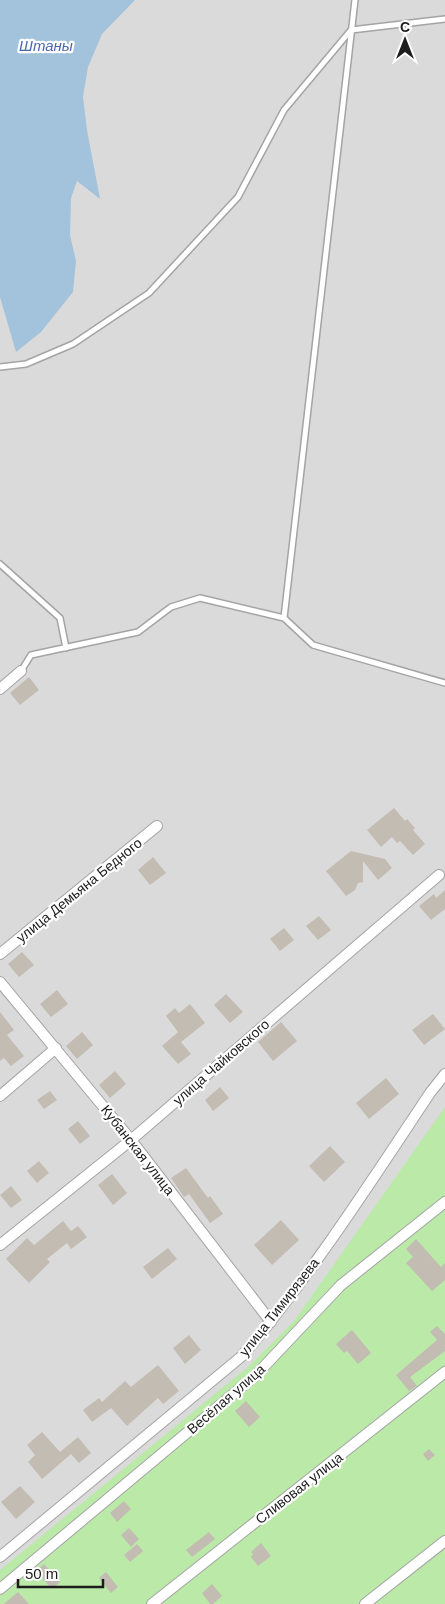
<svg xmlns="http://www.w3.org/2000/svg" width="445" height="1604" font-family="Helvetica,sans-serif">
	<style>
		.residential { fill: #dbdada }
		.grass { fill: #bae9a8 }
		.water { fill: #a3c3dc }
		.building { fill: #c3bcb2 }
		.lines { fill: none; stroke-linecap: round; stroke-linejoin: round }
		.service-casing { stroke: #a4a4a4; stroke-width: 8 }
		.minor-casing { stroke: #a4a4a4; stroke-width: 12 }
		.service { stroke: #fff; stroke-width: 5 }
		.minor { stroke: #fff; stroke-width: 10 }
		.labels { text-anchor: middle; stroke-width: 4.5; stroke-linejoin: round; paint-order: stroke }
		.street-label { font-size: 14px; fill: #1d1d1d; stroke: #fff }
		.water-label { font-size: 15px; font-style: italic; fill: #4a67ac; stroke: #fff }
	</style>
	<rect width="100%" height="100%" fill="#eeede3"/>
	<path class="residential" d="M0 0H445V1604H0Z"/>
	<path class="grass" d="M445 1107V1604H0V1570L249 1366 294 1321Z"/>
	<path class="water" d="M0 0H135L102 34 88 67 83 97 87 130 100 199 77 181 71 198 70 235 76 261 73 292 41 332 16 352 0 297Z"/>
	<path class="building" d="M29 677 39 690 20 705 10 693Z
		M394 808 405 821 407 819 415 828 413 830 425 844 413 855 400 841 397 843 392 837 381 847 367 830Z
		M351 851 385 859 392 868 378 880 363 861V882L358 883 355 890 346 896 326 871Z
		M153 857 166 873 150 885 138 870Z
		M445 890V909L431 920 419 906 434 894 436 898Z
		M319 916 331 930 318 940 306 926Z
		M284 928 294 940 280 951 270 939Z
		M22 952 34 965 19 977 8 964Z
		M57 990 68 1004 51 1017 40 1004Z
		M226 994 243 1012 230 1023 214 1005Z
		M190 1004 205 1023 181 1042 191 1054 178 1064 162 1046 178 1032 166 1016 175 1008 179 1013Z
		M0 1012 14 1030 7 1035 24 1056 11 1066 4 1058 0 1061Z
		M433 1014 445 1029 424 1045 412 1030Z
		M281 1022 297 1041 273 1061 258 1042Z
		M82 1032 93 1045 77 1059 66 1046Z
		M115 1071 126 1084 110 1098 99 1085Z
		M386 1078 399 1094 369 1119 356 1103Z
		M220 1087 229 1098 213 1111 205 1100Z
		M50 1091 57 1100 44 1109 37 1100Z
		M78 1121 90 1136 80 1144 68 1129Z
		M330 1146 345 1162 324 1182 309 1166Z
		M39 1161 49 1173 37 1183 27 1171Z
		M186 1168 208 1198 210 1196 223 1214 210 1223 189 1194 184 1197 171 1178Z
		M112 1174 127 1193 113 1205 98 1185Z
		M11 1186 22 1200 11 1208 0 1195Z
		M281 1220 299 1240 272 1265 254 1245Z
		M63 1221 71 1231 78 1226 87 1237 71 1249 67 1243 47 1259 50 1262 29 1283 6 1259 27 1238 34 1245Z
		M416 1239 441 1267 445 1263V1280L432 1291 406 1263 413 1257 406 1249Z
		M168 1248 177 1259 152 1279 143 1267Z
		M437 1326 445 1334V1351L410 1377 417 1386 409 1391 396 1375 437 1340 430 1332Z
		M352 1330 371 1353 358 1364 347 1351 344 1353 336 1344Z
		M189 1335 201 1350 185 1364 173 1348Z
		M158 1365 179 1391 163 1404 158 1398 127 1426 111 1408 92 1422 83 1410 99 1398 102 1402 125 1381 131 1387Z
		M246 1401 260 1417 249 1427 235 1411Z
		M42 1432 60 1452 78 1437 91 1453 79 1463 71 1454 42 1479 28 1462 35 1455 27 1445Z
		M429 1449 435 1455 428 1461 423 1454Z
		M20 1486 35 1502 16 1519 1 1502Z
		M124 1501 131 1509 117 1522 110 1513Z
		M129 1528 139 1539 131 1547 121 1535Z
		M209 1532 215 1539 192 1557 186 1550Z
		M261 1543 271 1556 258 1566 251 1557 253 1554 251 1552Z
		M137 1544 143 1551 130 1562 124 1555Z
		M44 1564 60 1582 52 1589 36 1571Z
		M106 1572 118 1587 111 1593 99 1578Z
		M212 1584 222 1596 213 1604H210L202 1593Z
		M18 1592 29 1604H4Z"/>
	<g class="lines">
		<defs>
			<path id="service" d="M355 0 284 618 313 645 445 683
				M0 367 26 364 73 344 149 293 238 197 284 110 351 30 445 19
				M0 564 60 618 66 648
				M21 671 31 655 138 632 171 607 200 598 284 618"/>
			<path id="minor" d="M0 689 21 671
				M0 954 157 826
				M0 982 131 1140 271 1322
				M0 1096 56 1048
				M0 1245 131 1140 439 875
				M0 1557 242 1356C312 1274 370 1183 430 1093L445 1074
				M0 1589 256 1375 341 1285 445 1202
				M152 1604 445 1372
				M365 1604 445 1541"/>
		</defs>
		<use href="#service" class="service-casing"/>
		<use href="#minor" class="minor-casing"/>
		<use href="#service" class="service"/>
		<use href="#minor" class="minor"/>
	</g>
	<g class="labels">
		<g class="street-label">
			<text transform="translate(79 890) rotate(-39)" y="5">улица Демьяна Бедного</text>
			<text transform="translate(221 1062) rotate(-41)" y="5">улица Чайковского</text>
			<text transform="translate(138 1150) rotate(52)" y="5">Кубанская улица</text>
			<text transform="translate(279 1307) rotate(-52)" y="5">улица Тимирязева</text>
			<text transform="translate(226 1399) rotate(-41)" y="5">Весёлая улица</text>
			<text transform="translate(299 1488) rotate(-38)" y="5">Сливовая улица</text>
		</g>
		<g class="water-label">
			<text x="46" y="51">Штаны</text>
		</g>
	</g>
	<g transform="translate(405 40)" stroke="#ffffff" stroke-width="4" paint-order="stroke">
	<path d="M0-4L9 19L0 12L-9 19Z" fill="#1d1d1d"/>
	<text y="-8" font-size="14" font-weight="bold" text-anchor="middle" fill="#1d1d1d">С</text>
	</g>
	<path d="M18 1579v8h85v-8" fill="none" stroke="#1d1d1d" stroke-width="2.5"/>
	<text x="25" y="1579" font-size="15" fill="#1d1d1d" stroke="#ffffff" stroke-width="4" paint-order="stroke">50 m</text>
</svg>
